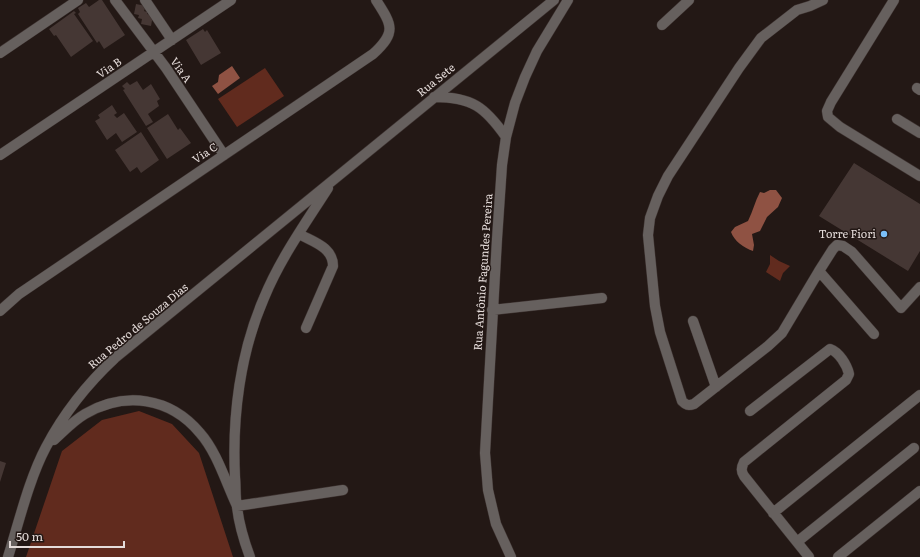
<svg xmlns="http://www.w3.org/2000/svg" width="920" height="557" font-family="Literata,serif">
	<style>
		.green { fill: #612b1e }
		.water { fill: #8f5243 }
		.building { fill: #453734 }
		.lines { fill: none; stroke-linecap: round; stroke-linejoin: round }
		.minor-casing { stroke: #3e3331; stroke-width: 11 }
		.minor { stroke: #66605e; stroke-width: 10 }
		.poi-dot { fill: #7abff8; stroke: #231815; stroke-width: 1.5 }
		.labels { text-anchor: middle; stroke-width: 3; stroke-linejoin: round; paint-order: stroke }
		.street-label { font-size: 11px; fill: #e5dcda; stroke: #231815 }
		.poi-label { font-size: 11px; fill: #e5dcda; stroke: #231815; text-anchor: end }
	</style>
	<rect width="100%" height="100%" fill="#231815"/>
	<path class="green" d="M265 68 284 96 237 127 218 99Z
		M770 255 779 261 790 266 783 273 780 281 766 272 770 264Z
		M139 411 172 424 199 453 233 557H26L62 451 102 420Z"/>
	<path class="water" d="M232 66 240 78 218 94 212 86 218 82 219 75Z
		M770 190H776L782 198 778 207 767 217 760 231 752 234 754 245 753 251C744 248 734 241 731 232L735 227 748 221C753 211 755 201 760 192L764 193Z"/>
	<path class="building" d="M99 0H102L125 35 104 49 99 41 97 43 78 14 80 12 78 8 86 3 89 7Z
		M136 4 146 6 144 11 147 12V14L153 15 151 26 141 24 142 19 138 18 139 15 134 14Z
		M74 11 76 13 74 14 93 41 71 57 56 35 54 36 49 29Z
		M203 29 205 32 207 30 221 53 201 65 186 40Z
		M137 81 143 90 151 84 160 99 157 101 159 106 148 114 153 122 146 126 123 90 125 89 122 86 127 82 130 85Z
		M112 105 117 113 114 115 117 118 124 113 137 132 122 142 116 133 107 140 95 121 100 118 98 115Z
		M168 114 178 130 180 128 191 143 167 159 147 128Z
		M141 132 159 160 141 173 137 167 130 172 115 150Z
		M854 163 920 204V251L908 271 819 216Z
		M0 461 6 463 0 482Z"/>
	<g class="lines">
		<defs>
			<path id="minor" d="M115 0 166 68 224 155
				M145 0 172 40
				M823 0 810 6 797 10 761 38 739 68 668 176 658 196 650 218 648 235 655 306 660 332 682 401C686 405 688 406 694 404L768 346 782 333 819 271 833 249 837 245 843 246 852 252 901 308 920 287
				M894 0 831 102 827 111 828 117 840 127 920 176
				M662 25 689 0
				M0 53 78 0
				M917 88 920 90
				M434 97C472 97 485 107 506 137
				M897 119 920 133
				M0 155 231 0
				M299 234C313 242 333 247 333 266L306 328
				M819 271 874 334
				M492 310 602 298
				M0 311 19 294 373 54C397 32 392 25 376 0
				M693 321 716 387
				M750 411 830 349C839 352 847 365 849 374L846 380 744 462C741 468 741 471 744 476L809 557
				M54 440C64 431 73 421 85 414 125 391 170 397 200 433 217 452 226 483 237 506L343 490
				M773 513 920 395
				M797 542 914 448
				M8 557C19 522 29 479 46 447 64 413 87 384 115 358L554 0
				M250 557C244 541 239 524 237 507 235 497 236 487 235 477 232 417 240 353 264 298 280 259 305 224 328 188
				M511 557 496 524 488 490 485 453 497 239 502 165 506 137 515 103 525 77 537 51 568 0
				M838 557 920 491"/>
		</defs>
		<use href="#minor" class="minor-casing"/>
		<use href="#minor" class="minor"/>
	</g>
	<circle class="poi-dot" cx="884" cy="234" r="4"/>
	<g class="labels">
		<g class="street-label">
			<text transform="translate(109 68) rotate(-34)" y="4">Via B</text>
			<text transform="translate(181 70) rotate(55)" y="4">Via A</text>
			<text transform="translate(436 80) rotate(-39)" y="4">Rua Sete</text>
			<text transform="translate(205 153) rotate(-34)" y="4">Via C</text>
			<text transform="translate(483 272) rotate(-86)" y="4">Rua Antônio Fagundes Pereira</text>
			<text transform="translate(138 326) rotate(-40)" y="4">Rua Pedro de Souza Dias</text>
		</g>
		<g class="poi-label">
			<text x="876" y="238">Torre Fiori</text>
		</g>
	</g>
	<path d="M10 541v6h114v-6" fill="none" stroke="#e5dcda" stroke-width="2"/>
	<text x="16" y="541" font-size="12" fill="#e5dcda" stroke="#231815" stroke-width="3" paint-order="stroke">50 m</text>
</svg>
